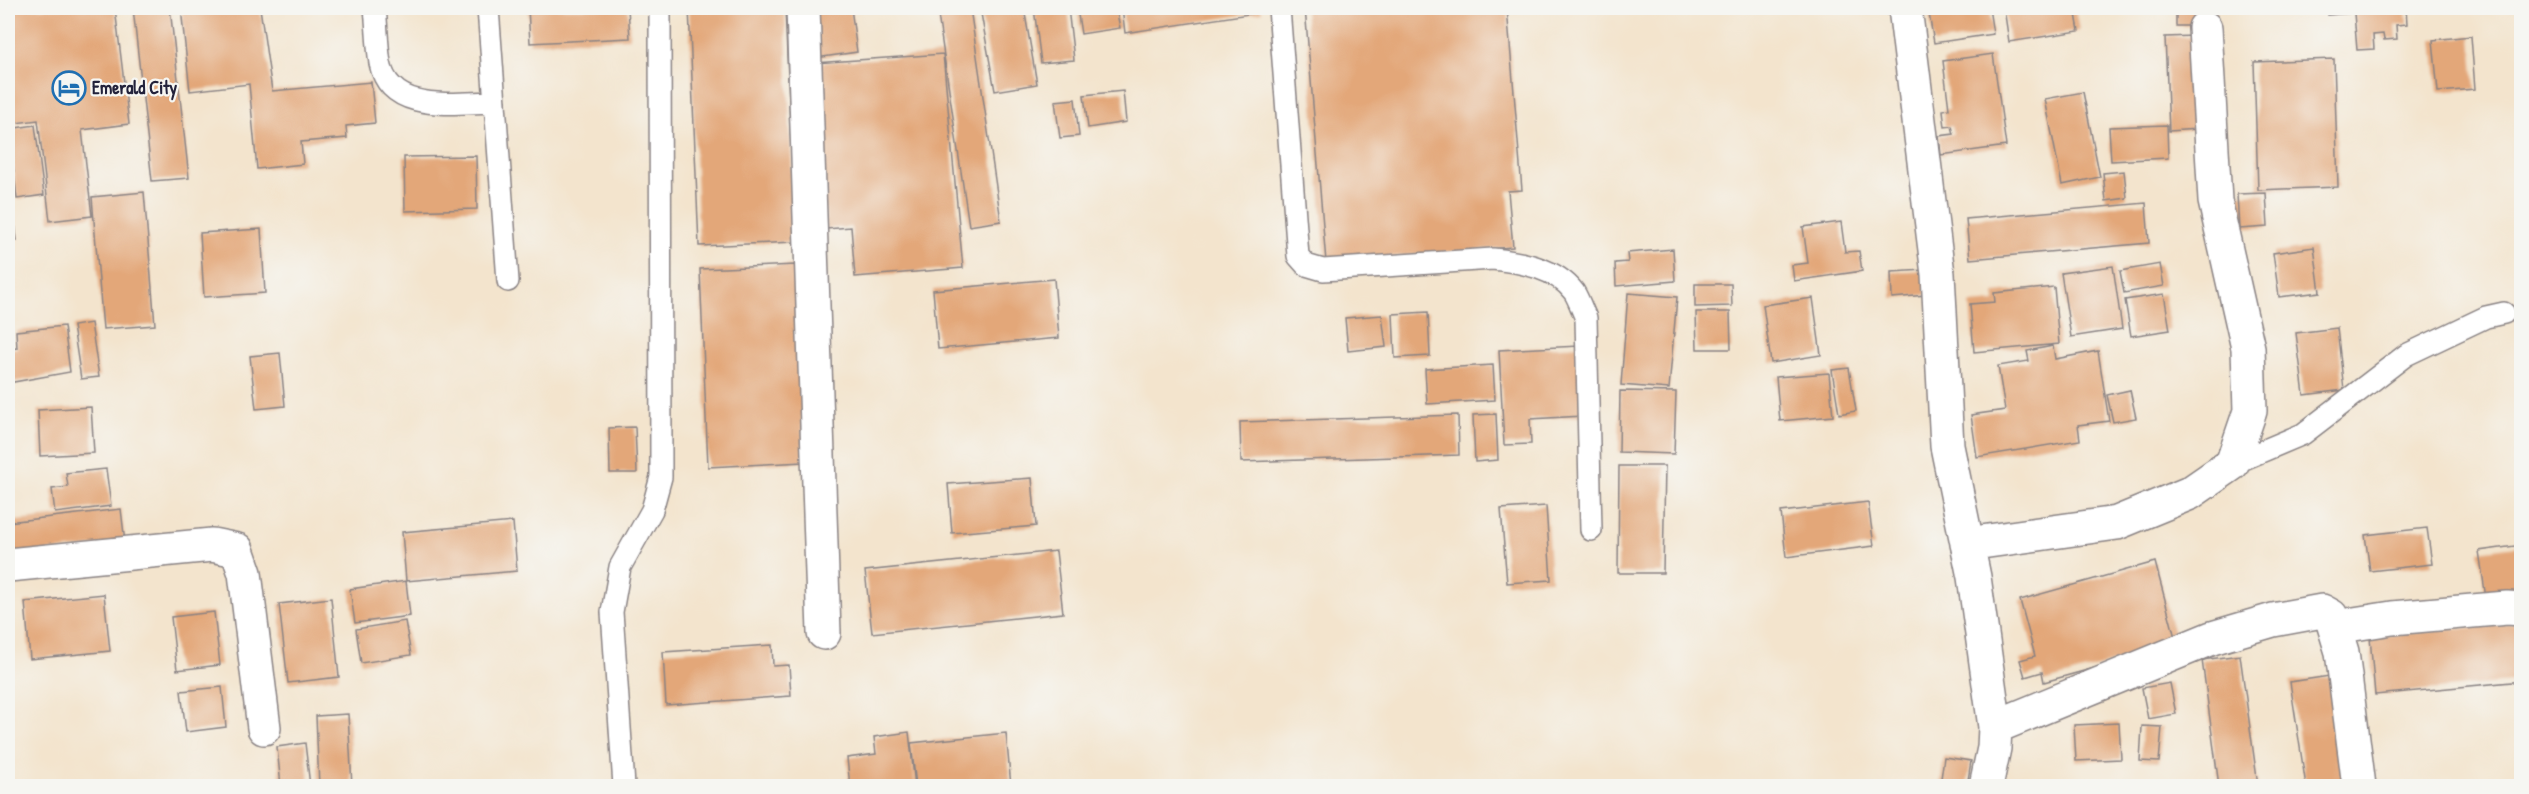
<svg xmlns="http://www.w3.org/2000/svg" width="2529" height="794" font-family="'Patrick Hand',sans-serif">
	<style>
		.building { fill: #e3a779 }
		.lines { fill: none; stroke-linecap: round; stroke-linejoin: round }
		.service-casing { stroke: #8a8384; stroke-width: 24 }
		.minor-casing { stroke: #8a8384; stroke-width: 36 }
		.service { stroke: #fff; stroke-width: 21 }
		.minor { stroke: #fff; stroke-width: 33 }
		.labels { text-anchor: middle; stroke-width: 4.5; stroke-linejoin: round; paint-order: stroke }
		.poi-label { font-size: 18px; font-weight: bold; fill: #22223b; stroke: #f6f6f2; text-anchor: start }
	</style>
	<rect width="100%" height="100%" fill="#f6f6f2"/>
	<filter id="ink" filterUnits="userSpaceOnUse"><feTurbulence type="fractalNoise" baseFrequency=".0167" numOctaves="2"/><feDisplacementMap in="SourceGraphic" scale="12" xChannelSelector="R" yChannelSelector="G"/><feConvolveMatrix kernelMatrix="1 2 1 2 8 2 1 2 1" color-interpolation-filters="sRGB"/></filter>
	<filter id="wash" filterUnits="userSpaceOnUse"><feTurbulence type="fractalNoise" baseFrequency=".008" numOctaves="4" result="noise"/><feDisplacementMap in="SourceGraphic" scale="24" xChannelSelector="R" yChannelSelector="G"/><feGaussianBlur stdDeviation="1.35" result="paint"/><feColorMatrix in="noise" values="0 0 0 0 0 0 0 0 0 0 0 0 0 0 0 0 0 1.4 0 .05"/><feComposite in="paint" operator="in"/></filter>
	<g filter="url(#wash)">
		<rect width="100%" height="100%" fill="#f3e4cd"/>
		<g id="blocks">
			<path class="building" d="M8 8H115L129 124 82 130 92 216 50 221 38 120 8 124Z
				M133 8H170L189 178 152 181Z
				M181 8H260L272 91 371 82 375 123 346 126 347 138 301 142 303 164 257 169 249 84 190 91Z
				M528 8H628L630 38 530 43Z
				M689 8H785L795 242 699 246Z
				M809 8H851L857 52 816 58Z
				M937 8H970L1001 221 969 226Z
				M980 8H1024L1037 84 995 91Z
				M1034 8H1068L1074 60 1041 63Z
				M1077 8H1116L1120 28 1081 34Z
				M1122 8H1261L1262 12 1125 33Z
				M1305 8H1507L1522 190 1508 191 1513 247 1326 262Z
				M1928 8H1989L1993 34 1934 43Z
				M2004 8H2075L2079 31 2009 42Z
				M2176 8H2194V26H2176Z
				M2328 8H2406L2407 24 2396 25 2397 39 2384 40 2383 34 2373 35 2374 49 2357 50 2354 13 2328 15Z
				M2194 36 2198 129 2169 131 2165 37Z
				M2471 36 2475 89 2438 92 2433 40Z
				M943 54 963 268 855 277 851 227 826 229 814 63Z
				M1993 54 2006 146 1941 155 1939 136 1954 134 1952 126 1945 127 1943 110 1949 109 1943 61Z
				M2334 59 2338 187 2258 190 2254 62Z
				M1123 91 1126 122 1088 128 1084 95Z
				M2083 92 2100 177 2062 185 2045 99Z
				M1075 99 1079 136 1060 138 1055 101Z
				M35 125 44 195 17 199 9 129Z
				M2167 125 2168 158 2111 161 2109 127Z
				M476 156 477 209 405 211 404 157Z
				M2124 171 2127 198 2106 201 2103 173Z
				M8 183H10L17 240 8 241Z
				M144 192 155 325 103 329 92 197Z
				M2266 193 2268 227 2239 229 2237 194Z
				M2146 203 2149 243 1970 259 1966 219Z
				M1841 222 1845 252 1859 251 1862 271 1794 281 1792 265 1808 263 1803 227Z
				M261 229 265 293 204 297 200 233Z
				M2314 247 2320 292 2279 297 2273 253Z
				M1673 249 1675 281 1616 286 1615 263 1628 262 1627 253Z
				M2160 264 2164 286 2124 293 2120 271Z
				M796 265 804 462 708 467 700 269Z
				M2113 266 2122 329 2071 337 2061 273Z
				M1925 270 1926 295 1892 298 1891 272Z
				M1054 279 1059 338 938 349 933 290Z
				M1695 284H1731L1732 306 1695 307Z
				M2054 287 2059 344 1974 352 1970 304 1995 302 1994 293Z
				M1628 293 1677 297 1669 389 1621 385Z
				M2164 294 2170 330 2131 336 2125 300Z
				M1813 298 1821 355 1771 363 1763 305Z
				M1428 312 1430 356 1395 358 1393 314Z
				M1696 312H1730L1731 349H1697Z
				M1382 315 1386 347 1348 351 1345 318Z
				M91 323 99 377 81 379 73 326Z
				M64 326 70 372 8 383V349L17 348 16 331Z
				M2337 328 2344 390 2304 395 2296 333Z
				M1580 346 1583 416 1530 419 1531 444 1504 445 1499 350Z
				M2053 346 2055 359 2098 351 2109 421 2078 425 2080 440 1977 457 1971 415 2005 410 1998 366 2029 361 2027 351Z
				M280 353 285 406 256 409 250 356Z
				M1493 365 1495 400 1427 404 1425 369Z
				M1849 368 1856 411 1839 414 1832 370Z
				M1829 373 1833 416 1780 421 1776 377Z
				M2130 390 2136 418 2113 422 2107 395Z
				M1620 391 1676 392 1674 454 1619 452Z
				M91 407 94 453 40 456 38 410Z
				M1496 414 1498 460 1475 462 1473 415Z
				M1458 415 1459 455 1241 462 1240 422Z
				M635 427 637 473H610L609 428Z
				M1619 466H1665L1663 573H1618Z
				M106 469 111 506 55 513 52 489 68 487 66 473Z
				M1032 478 1036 526 952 533 948 484Z
				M1868 502 1874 546 1786 557 1781 512Z
				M1546 506 1551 580 1507 583 1501 509Z
				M121 509 125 543 8 556V522Z
				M513 522 517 571 406 581 402 532Z
				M2427 528 2432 564 2370 571 2365 535Z
				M2522 545V601L2487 605 2479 551Z
				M1056 551 1063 613 872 633 865 571Z
				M2155 562 2177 645 2044 682 2042 672 2025 677 2020 660 2035 656 2020 600Z
				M406 581 410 616 355 623 350 589Z
				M104 594 110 651 30 659 25 602Z
				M331 598 339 677 288 683 279 604Z
				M214 612 220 665 177 670 171 617Z
				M405 621 411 655 361 663 356 629Z
				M2522 623V681L2375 695 2370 637Z
				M772 645 773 666 789 665 791 696 666 705 663 652Z
				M2240 655 2258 786H2219L2202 660Z
				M2336 675 2353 786H2306L2290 682Z
				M2170 683 2176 714 2148 719 2142 688Z
				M222 687 226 727 186 732 181 691Z
				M348 714 352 786H319L316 716Z
				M2119 723 2121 759 2076 761 2074 725Z
				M2142 726 2162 727 2159 762 2140 761Z
				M909 732 915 786H850L847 758 876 754 874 737Z
				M1006 733 1011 786H916L911 743Z
				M305 743 310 786H281L277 747Z
				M1944 757 1971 761 1967 786H1940Z"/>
		</g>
	</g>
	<g filter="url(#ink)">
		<use href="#blocks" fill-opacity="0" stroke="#8a8384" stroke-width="1.5"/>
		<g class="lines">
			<defs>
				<path id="service" d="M375 8C377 26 377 45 380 63 390 115 456 102 495 102
					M488 8 508 281
					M1279 8 1298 256 1306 265 1323 270 1493 259C1521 262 1556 268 1574 292 1579 300 1582 310 1586 318L1591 530
					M2232 464 2303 434 2406 355 2486 317 2504 313
					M624 786 612 612 620 567 652 510 661 477 660 8"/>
				<path id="minor" d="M803 8 824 633
					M1905 8 1938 274 1947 446 1974 577 1995 727 1994 748 1986 786
					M1967 544 2117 523 2190 493 2232 464 2250 411 2248 348 2215 201 2205 28
					M8 565 212 545 237 550 245 573 264 728
					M2335 627 2392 618 2507 608 2522 609
					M1995 727 2212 638 2273 620 2322 611 2331 616 2342 652 2359 786"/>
			</defs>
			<use href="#service" class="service-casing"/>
			<use href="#minor" class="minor-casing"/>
			<use href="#service" class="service"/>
			<use href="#minor" class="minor"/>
		</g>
	</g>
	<defs>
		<symbol id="hotel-ring" viewBox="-11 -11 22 22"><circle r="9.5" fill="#f6f6f2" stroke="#1f6fb2" stroke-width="1.5"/><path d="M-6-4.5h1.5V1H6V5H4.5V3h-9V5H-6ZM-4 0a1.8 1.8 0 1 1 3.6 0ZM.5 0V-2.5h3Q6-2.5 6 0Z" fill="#1f6fb2"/></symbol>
	</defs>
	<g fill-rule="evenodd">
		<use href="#hotel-ring" x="50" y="69" width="38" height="38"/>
	</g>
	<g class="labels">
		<g class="poi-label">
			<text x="92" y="94">Emerald City</text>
		</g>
	</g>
	<rect width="2529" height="794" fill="none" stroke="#f6f6f2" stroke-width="30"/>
</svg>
